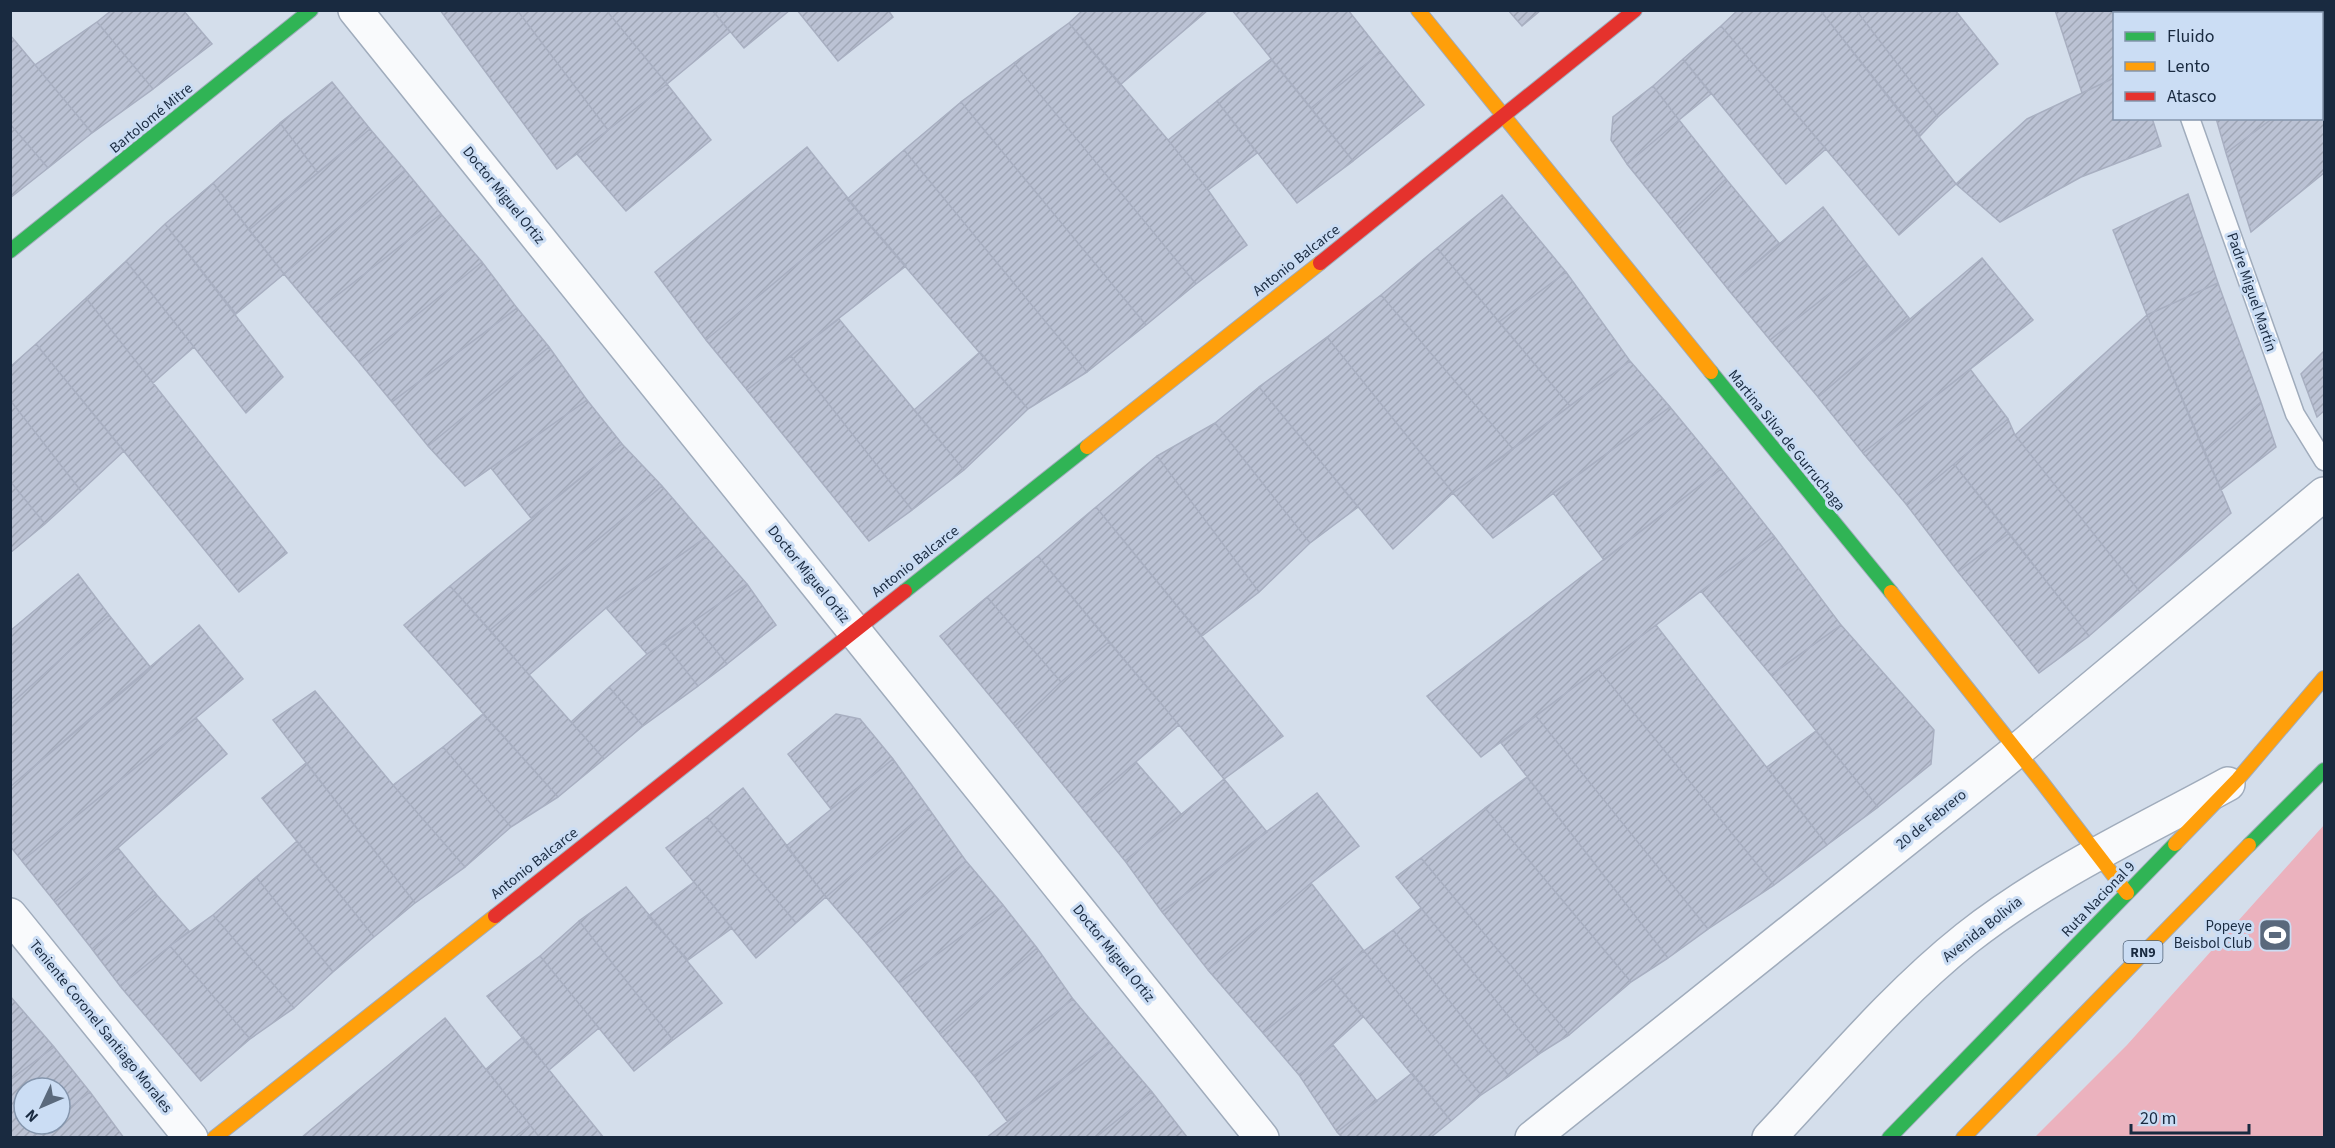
<svg xmlns="http://www.w3.org/2000/svg" width="2335" height="1148" font-family="'Source Sans 3',sans-serif">
	<style>
		.pitch { fill: #ebb2be }
		.building { fill: url(#building-hatch); stroke: #a8afc1; stroke-width: 1.5 }
		.lines { fill: none; stroke-linecap: round; stroke-linejoin: round }
		.lane-casing { stroke: #a0acbc; stroke-width: 21 }
		.street-casing { stroke: #a0acbc; stroke-width: 36 }
		.fast-casing { stroke: #a0acbc; stroke-width: 16 }
		.slow-casing { stroke: #a0acbc; stroke-width: 16 }
		.jam-casing { stroke: #a0acbc; stroke-width: 16 }
		.lane { stroke: #f9fafc; stroke-width: 18 }
		.street { stroke: #f9fafc; stroke-width: 33 }
		.fast { stroke: #30b455; stroke-width: 14 }
		.slow { stroke: #ff9f0a; stroke-width: 14 }
		.jam { stroke: #e5322d; stroke-width: 14 }
		.labels { text-anchor: middle; stroke-width: 6; stroke-linejoin: round; paint-order: stroke }
		.shield { fill: #cbddf4; stroke: #4e6076; stroke-width: 1.5 }
		.shield-label { font-size: 14px; font-weight: bold; fill: #192a40 }
		.street-label { font-size: 15px; fill: #192a40; stroke: #cbddf4 }
		.poi-label { font-size: 15px; fill: #192a40; stroke: #cbddf4; text-anchor: end }
	</style>
	<defs>
		<pattern id="building-hatch" width="6" height="6" patternUnits="userSpaceOnUse" patternTransform="scale(1.5)"><rect width="6" height="6" fill="#bbc2d4"/><path d="M-1 1l2-2M0 6l6-6M5 7l2-2" fill="none" stroke="#a0a7b7"/></pattern>
	</defs>
	<rect width="100%" height="100%" fill="#d4deeb"/>
	<path class="pitch" d="M2324 825V1137H2035L2127 1045Z"/>
	<path class="building" d="M112 10H183L212 44 153 89 97 22Z
		M440 10H517L608 130 557 169Z
		M517 10H606L667 84 608 130Z
		M606 10H712L730 32 667 84Z
		M712 10H790L744 48Z
		M797 10H888L893 17 838 61Z
		M1083 10H1208L1120 85 1069 23Z
		M1232 10H1348L1381 52 1311 108Z
		M1508 10H1541L1522 26Z
		M1738 10H1820L1956 184 1899 235 1721 26Z
		M1820 10H1856L1938 117 1920 136Z
		M1856 10H1955L1998 64 1938 117Z
		M2055 10H2114V78L2082 93Z
		M2180 10H2224L2220 14H2181Z
		M2261 10H2323L2320 14H2264Z
		M2323 10 2324 79 2322 82V14H2320Z
		M97 22 153 89 92 133 35 65Z
		M1069 23 1168 140 1208 190 1247 245 1196 284 1014 63Z
		M1721 26 1826 149 1786 184 1683 59Z
		M10 35 92 133 48 168 10 124Z
		M1381 52 1424 105 1353 161 1311 108Z
		M1271 59 1353 161 1297 203 1217 101Z
		M1683 59 1711 94 1679 120 1653 86Z
		M1014 63 1196 284 1146 325 961 102Z
		M2114 78V118H2152L2161 146 2081 177 2000 222 1956 184 2027 119Z
		M2324 79V173L2251 232 2226 153 2273 118H2322V82Z
		M332 82 370 129 318 173 280 123Z
		M667 84 711 140 626 211 577 154Z
		M1653 86 1679 120 1627 164 1611 140 1613 117Z
		M1217 101 1257 153 1208 190 1168 140Z
		M961 102 1146 325 1087 372 904 150Z
		M2216 118H2273L2226 153Z
		M1679 120 1726 179 1677 226 1627 164Z
		M280 123 318 173 249 230 213 183Z
		M10 124 48 168 10 198Z
		M370 129 405 170 284 274 249 230Z
		M807 147 859 212 706 340 655 272Z
		M904 150 1087 372 1028 409 847 199Z
		M405 170 441 214 316 312 284 274Z
		M1726 179 1779 243 1727 288 1677 226Z
		M213 183 284 274 236 314 165 224Z
		M2188 194 2218 283 2147 315 2113 230Z
		M1502 195 1566 272 1499 322 1437 248Z
		M1823 207 1867 264 1770 340 1727 288Z
		M859 212 906 266 747 390 706 340Z
		M441 214 482 262 359 362 316 312Z
		M165 224 283 377 246 413 126 261Z
		M1437 248 1570 406 1513 449 1381 295Z
		M1982 258 2033 320 1863 453 1818 397Z
		M126 261 194 347 153 383 86 298Z
		M482 262 517 308 392 402 359 362Z
		M1867 264 1909 318 1818 397 1770 340Z
		M1566 272 1630 361 1570 406 1499 322Z
		M2218 283 2261 402 2204 452 2147 315Z
		M1381 295 1513 449 1453 493 1327 337Z
		M86 298 287 553 239 592 36 344Z
		M517 308 549 347 428 446 392 402Z
		M2147 315 2231 513 2140 592 2015 435Z
		M839 319 964 470 912 510 791 356Z
		M1327 337 1453 493 1393 549 1259 387Z
		M36 344 124 451 81 491 10 400V367Z
		M549 347 587 400 465 486 428 446Z
		M2324 351V411L2317 417 2301 374Z
		M980 352 1028 409 964 470 914 410Z
		M791 356 912 510 869 541 747 390Z
		M1630 361 1670 407 1493 538 1453 493Z
		M1970 369 2008 419 1906 504 1863 453Z
		M1259 387 1358 507 1310 543 1215 423Z
		M10 400 81 491 45 524 10 481Z
		M587 400 622 444 531 518 491 468Z
		M2261 402 2276 447 2221 490 2204 452Z
		M1670 407 1721 469 1604 560 1553 493Z
		M2008 419 2015 435 2140 592 2089 636 1954 464Z
		M1215 423 1310 543 1259 592 1157 456Z
		M622 444 662 486 490 630 450 586Z
		M1157 456 1259 592 1202 636 1096 507Z
		M1954 464 2009 533 1958 572 1906 504Z
		M1721 469 1774 536 1481 757 1427 696Z
		M10 481 45 524 10 553Z
		M662 486 706 537 606 608 529 675 490 630Z
		M1096 507 1283 736 1224 779 1038 556Z
		M2009 533 2089 636 2039 673 1958 572Z
		M1774 536 1841 625 1771 675 1701 591Z
		M706 537 747 584 647 654 606 608Z
		M1038 556 1109 642 1061 682 987 597Z
		M78 574 109 615 10 705V631Z
		M747 584 776 625 727 664 693 622Z
		M450 586 604 759 558 797 404 625Z
		M987 597 1061 682 1015 726 940 636Z
		M109 615 151 668 10 787V705Z
		M693 622 727 664 698 686 664 643Z
		M199 625 243 679 22 861 10 846V787Z
		M1656 625 1827 845 1774 885 1598 669Z
		M1841 625 1934 730 1931 764 1878 807 1771 675Z
		M1109 642 1179 725 1082 808 1015 726 1061 682Z
		M664 643 698 686 643 726 609 687 647 654Z
		M1598 669 1774 885 1708 929 1536 716Z
		M609 687 643 726 604 759 571 722Z
		M315 691 393 785 465 867 415 903 273 720Z
		M483 714 558 797 511 827 443 747Z
		M836 714 860 719 893 759 831 809 788 754Z
		M1536 716 1708 929 1668 958 1501 743Z
		M196 718 227 754 55 902 22 861Z
		M1816 731 1878 807 1827 845 1767 767Z
		M443 747 511 827 465 867 393 785Z
		M893 759 929 809 826 897 786 846Z
		M1136 762 1181 814 1125 861 1082 808Z
		M306 763 415 903 374 937 262 798Z
		M1527 777 1668 958 1631 982 1485 808Z
		M1224 779 1267 832 1162 912 1125 861Z
		M743 788 826 897 796 923 707 817Z
		M1317 793 1359 846 1311 883 1208 970 1162 912Z
		M1485 808 1631 982 1569 1035 1421 858Z
		M929 809 966 861 866 943 826 897Z
		M707 817 796 923 756 958 666 848Z
		M297 841 374 937 333 972 256 877Z
		M118 848 156 894 92 949 55 902Z
		M1421 858 1569 1035 1539 1054 1396 877Z
		M966 861 1003 905 899 983 866 943Z
		M256 877 333 972 294 1008 213 915Z
		M694 882 732 928 688 960 648 916Z
		M1311 883 1364 951 1263 1033 1208 970Z
		M626 887 722 1003 673 1040 579 921Z
		M156 894 189 931 120 986 92 949Z
		M1003 905 1037 948 940 1034 899 983Z
		M1421 908 1539 1054 1509 1076 1393 930Z
		M213 915 294 1008 250 1039 170 946Z
		M579 921 673 1040 634 1071 540 956Z
		M1393 930 1509 1076 1481 1095 1364 951Z
		M170 946 250 1039 201 1081 120 986Z
		M1037 948 1073 999 974 1076 940 1034Z
		M1364 951 1481 1095 1451 1121 1331 978Z
		M540 956 599 1028 549 1070 487 996Z
		M1331 978 1363 1017 1299 1075 1263 1033Z
		M10 996 54 1047 10 1080Z
		M1073 999 1110 1043 1007 1121 974 1076Z
		M445 1018 530 1125 514 1138H301Z
		M523 1037 549 1070 604 1138H540L486 1069Z
		M1110 1043 1152 1092 1095 1138H986Z
		M1333 1045 1377 1101 1337 1132 1299 1075Z
		M54 1047 90 1092 60 1115V1088H24V1124H49L31 1138H10V1080Z
		M1412 1073 1451 1121 1430 1138H1343L1337 1132Z
		M90 1092 124 1138H31L49 1124H60V1115Z
		M1152 1092 1187 1137 1095 1138Z
		M530 1125 540 1138H514Z"/>
	<g class="lines">
		<defs>
			<path id="lane" d="M2152 10 2153 14
				M2190 118 2295 414 2324 461"/>
			<path id="street" d="M355 10 1262 1138
				M10 915 191 1138
				M1532 1138 2019 749 2324 494
				M1769 1138C1833 1070 1894 996 1967 938 2047 875 2140 832 2228 784"/>
			<path id="fast" d="M10 251 311 10
				M1711 372 1891 592
				M905 591 1087 447
				M2249 845 2324 770
				M1889 1138 2175 844"/>
			<path id="slow" d="M1418 10 1711 372
				M1087 447 1320 263
				M1891 592 2041 781 2127 893
				M2175 844 2238 779 2324 678
				M214 1138 495 916
				M1963 1138 2249 845"/>
			<path id="jam" d="M1320 263 1635 10
				M495 916 905 591"/>
		</defs>
		<use href="#lane" class="lane-casing"/>
		<use href="#street" class="street-casing"/>
		<use href="#fast" class="fast-casing"/>
		<use href="#slow" class="slow-casing"/>
		<use href="#jam" class="jam-casing"/>
		<use href="#lane" class="lane"/>
		<use href="#street" class="street"/>
		<use href="#fast" class="fast"/>
		<use href="#slow" class="slow"/>
		<use href="#jam" class="jam"/>
	</g>
	<defs>
		<symbol id="stadium-square" viewBox="-11 -11 22 22"><rect x="-9" y="-9" width="18" height="18" rx="4" fill="#5a697c" stroke="#cbddf4"/><path d="M0-5a6.5 5 0 1 0 0 10a6.5 5 0 1 0 0-10ZM-3.5-1.8h7v3.6h-7Z" fill="#fff"/></symbol>
	</defs>
	<g fill-rule="evenodd">
		<use href="#stadium-square" x="2256" y="916" width="38" height="38"/>
	</g>
	<g class="labels">
		<rect class="shield" x="2123.5" y="941" width="39" height="22" rx="4.5"/>
		<g class="shield-label">
			<text x="2143" y="957">RN9</text>
		</g>
		<g class="street-label">
			<text transform="translate(151 118) rotate(-39)" y="5">Bartolomé Mitre</text>
			<text transform="translate(504 195) rotate(51)" y="5">Doctor Miguel Ortiz</text>
			<text transform="translate(1296 260) rotate(-38)" y="5">Antonio Balcarce</text>
			<text transform="translate(2252 292) rotate(71)" y="5">Padre Miguel Martín</text>
			<text transform="translate(1787 440) rotate(51)" y="5">Martina Silva de Gurruchaga</text>
			<text transform="translate(915 561) rotate(-38)" y="5">Antonio Balcarce</text>
			<text transform="translate(809 574) rotate(51)" y="5">Doctor Miguel Ortiz</text>
			<text transform="translate(1931 819) rotate(-39)" y="5">20 de Febrero</text>
			<text transform="translate(534 863) rotate(-38)" y="5">Antonio Balcarce</text>
			<text transform="translate(2098 899) rotate(-46)" y="5">Ruta Nacional 9</text>
			<text transform="translate(1982 929) rotate(-38)" y="5">Avenida Bolivia</text>
			<text transform="translate(1114 953) rotate(51)" y="5">Doctor Miguel Ortiz</text>
			<text transform="translate(101 1026) rotate(51)" y="5">Teniente Coronel Santiago Morales</text>
		</g>
		<g class="poi-label">
			<text x="2252" y="931">Popeye<tspan x="2252" dy="17">Beisbol Club</tspan></text>
		</g>
	</g>
	<rect width="2335" height="1148" fill="none" stroke="#192a40" stroke-width="24"/>
	<rect x="2113" y="12" width="210" height="108" fill="#cbddf4" stroke="#8495ac" stroke-width="1.5"/>
	<rect x="2125" y="32" width="30" height="9" fill="#30b455" stroke="#8495ac" stroke-width="1.5"/>
	<text x="2167" y="42" font-size="18" fill="#192a40">Fluido</text>
	<rect x="2125" y="62" width="30" height="9" fill="#ff9f0a" stroke="#8495ac" stroke-width="1.5"/>
	<text x="2167" y="72" font-size="18" fill="#192a40">Lento</text>
	<rect x="2125" y="92" width="30" height="9" fill="#e5322d" stroke="#8495ac" stroke-width="1.5"/>
	<text x="2167" y="102" font-size="18" fill="#192a40">Atasco</text>
	<g transform="translate(42 1106) rotate(226)"><circle r="28" fill="#cbddf4" stroke="#8495ac" stroke-width="1.5"/>
	<path d="M0-4.5L10 22L0 15L-10 22Z" fill="#5a697c"/>
	<text y="-9" font-size="16" font-weight="bold" text-anchor="middle" fill="#192a40">N</text>
	</g>
	<path d="M2131 1124v9h118v-9" fill="none" stroke="#192a40" stroke-width="3"/>
	<text x="2140" y="1124" font-size="18" fill="#192a40" stroke="#cbddf4" stroke-width="4.5" paint-order="stroke">20 m</text>
</svg>
